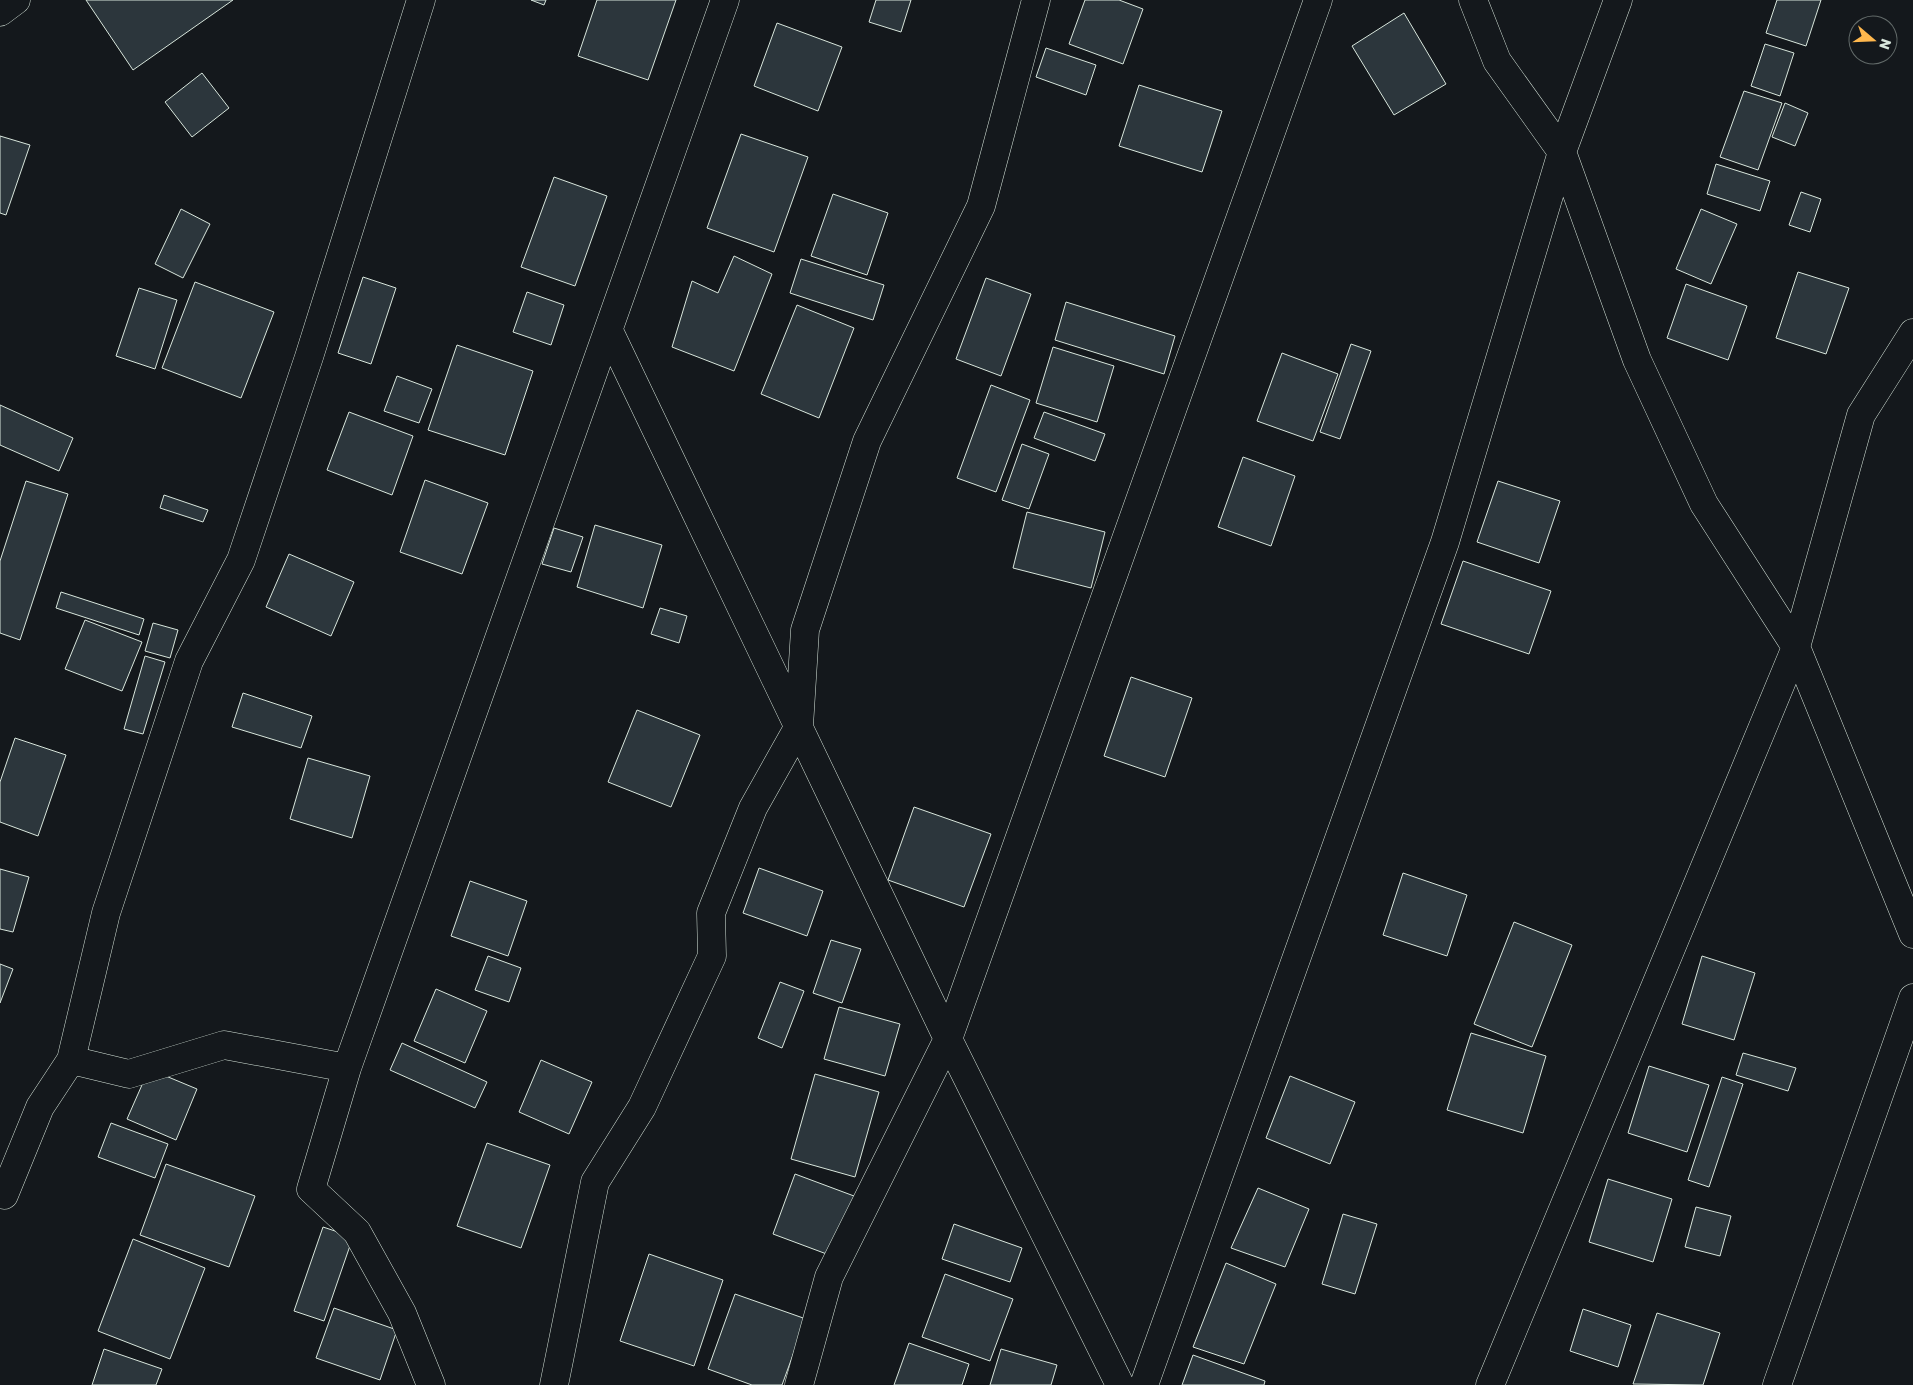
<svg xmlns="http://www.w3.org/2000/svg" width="1913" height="1385" font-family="Rubik,sans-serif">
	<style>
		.building { fill: #2c363c; stroke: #d8e6dc }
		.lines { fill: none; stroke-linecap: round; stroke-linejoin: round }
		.street-casing { stroke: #d8e6dc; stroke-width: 29 }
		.street { stroke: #14181c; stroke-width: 28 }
	</style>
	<rect width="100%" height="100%" fill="#14181c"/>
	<path class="building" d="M86 0H233L133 70Z
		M531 0H546L544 5Z
		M597 0H676L648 80 578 56Z
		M876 0H911L901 32 869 22Z
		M1085 0H1119L1143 9 1123 64 1069 44Z
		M1777 0H1821L1806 46 1766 33Z
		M1404 13 1446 84 1394 115 1352 46Z
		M777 23 842 47 818 111 754 86Z
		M1765 44 1794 53 1780 96 1751 86Z
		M1046 48 1096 65 1086 95 1036 77Z
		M202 73 229 108 192 137 165 102Z
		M1139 85 1222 111 1202 172 1119 146Z
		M1744 91 1782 103 1758 170 1720 157Z
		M1785 103 1808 113 1795 146 1772 137Z
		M741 134 808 157 774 252 707 228Z
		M0 136 30 145 6 215 0 213Z
		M1716 164 1770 181 1760 211 1707 194Z
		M554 177 607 196 575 286 521 267Z
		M1801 192 1821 199 1810 232 1789 225Z
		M833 194 888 213 867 275 811 256Z
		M181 209 210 224 183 278 155 264Z
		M1701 209 1737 224 1711 284 1676 269Z
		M734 256 772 274 734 371 672 347 692 281 718 293Z
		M801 259 884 285 873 320 790 293Z
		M1798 272 1849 288 1826 354 1776 338Z
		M363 277 396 288 371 364 338 353Z
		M986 278 1031 294 1001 376 956 359Z
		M195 282 274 312 241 398 162 368Z
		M1686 284 1747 306 1728 360 1667 338Z
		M139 288 177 300 155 369 116 356Z
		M527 292 564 305 551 345 513 332Z
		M1066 302 1175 336 1164 374 1055 340Z
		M797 305 854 328 819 418 761 394Z
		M1351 344 1371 351 1340 439 1320 432Z
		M457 345 533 371 505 455 428 430Z
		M1053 347 1114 366 1097 422 1036 403Z
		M1282 353 1338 374 1313 441 1257 421Z
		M397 376 432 389 419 423 384 411Z
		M991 385 1030 400 996 492 957 478Z
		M0 405 73 438 59 471 0 445Z
		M349 412 413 436 392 495 327 470Z
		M1044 412 1105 434 1095 461 1034 438Z
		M1022 444 1049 454 1029 509 1002 500Z
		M1243 457 1295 476 1271 546 1218 527Z
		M425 480 488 503 462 574 400 552Z
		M26 481 68 494 20 640 0 633V561Z
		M1498 481 1560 501 1539 563 1477 542Z
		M164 495 208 510 203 522 160 508Z
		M1027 512 1105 532 1091 588 1013 568Z
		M595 525 662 545 643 608 577 587Z
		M554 528 583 537 571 572 542 564Z
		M289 554 354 582 331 636 266 607Z
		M1463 561 1551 591 1529 654 1441 624Z
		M61 592 144 619 139 635 56 608Z
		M660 608 687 616 679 643 651 634Z
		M85 620 142 642 122 691 65 669Z
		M153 623 178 630 170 658 145 651Z
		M145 656 165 662 143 734 124 729Z
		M1131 677 1192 698 1165 777 1104 756Z
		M243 693 312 716 301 748 232 727Z
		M637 710 700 735 671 807 608 782Z
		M15 738 66 755 38 836 0 822V782Z
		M308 758 370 776 352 838 290 819Z
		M914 807 991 834 964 907 888 880Z
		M759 868 823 891 807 936 743 913Z
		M0 869 29 877 13 932 0 929Z
		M1403 873 1467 895 1447 956 1383 935Z
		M470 881 527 901 508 956 451 936Z
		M1514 922 1572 945 1532 1047 1474 1024Z
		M831 940 861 949 842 1003 813 993Z
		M488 956 521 968 509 1002 475 990Z
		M1702 956 1755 973 1734 1040 1682 1024Z
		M0 964 13 969 0 1003Z
		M780 982 804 991 782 1048 758 1038Z
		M436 989 487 1011 465 1063 414 1041Z
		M839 1007 900 1024 885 1076 824 1059Z
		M1471 1033 1546 1056 1523 1133 1447 1110Z
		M402 1043 487 1082 475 1108 390 1070Z
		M1743 1053 1796 1068 1788 1091 1736 1075Z
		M541 1060 592 1082 569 1134 519 1112Z
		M1649 1066 1709 1085 1687 1152 1628 1133Z
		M149 1069 197 1089 176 1140 127 1119Z
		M815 1074 879 1092 855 1177 791 1159Z
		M1290 1076 1355 1102 1330 1164 1266 1138Z
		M1722 1077 1743 1084 1709 1187 1688 1180Z
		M111 1123 168 1144 155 1178 98 1157Z
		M487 1143 550 1165 521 1248 457 1226Z
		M166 1164 255 1196 229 1267 140 1235Z
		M795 1174 854 1196 832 1256 773 1234Z
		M1608 1179 1672 1199 1653 1262 1589 1242Z
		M1258 1188 1309 1209 1285 1267 1231 1248Z
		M1696 1207 1731 1216 1720 1256 1685 1247Z
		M1343 1214 1377 1224 1355 1294 1322 1284Z
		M954 1224 1022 1248 1010 1282 942 1259Z
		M323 1227 353 1237 324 1321 294 1311Z
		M133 1239 205 1268 170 1359 98 1331Z
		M649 1254 723 1280 694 1366 620 1341Z
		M1226 1263 1276 1284 1244 1364 1193 1347Z
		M945 1274 1013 1299 990 1361 922 1337Z
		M735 1294 806 1319 782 1385H752L708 1369Z
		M334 1308 397 1330 380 1380 316 1358Z
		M1583 1309 1631 1325 1618 1367 1570 1351Z
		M1657 1313 1720 1333 1703 1385 1633 1384Z
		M909 1343 969 1364 962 1385H894Z
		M104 1349 162 1369 156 1385H92Z
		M1001 1349 1057 1365 1051 1385H990Z
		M1193 1355 1265 1381 1264 1385H1182Z"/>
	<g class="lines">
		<defs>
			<path id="street" d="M1473 0 1497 61 1562 152 1637 360 1704 504 1796 647 1913 934
				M0 12 16 0
				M609 331 948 1039 1120 1385
				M71 1060 106 913 189 661 241 560 309 357 421 0
				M0 1194 4 1195 40 1107 71 1060 129 1074 224 1045 347 1068
				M431 1385 402 1313 357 1232 311 1189 347 1068 725 0
				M554 1385 595 1182 642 1107 712 956 711 913 753 808 799 726 805 630 867 441 981 206 1036 0
				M799 1385 829 1277 948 1039 1318 0
				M1144 1385 1445 542 1562 152 1618 0
				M1490 1385 1796 647 1861 415 1913 333
				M1777 1385 1913 998"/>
		</defs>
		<use href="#street" class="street-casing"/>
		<use href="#street" class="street"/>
	</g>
	<g transform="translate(1873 40) rotate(109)"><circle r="24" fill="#14181c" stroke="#626a69"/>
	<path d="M0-4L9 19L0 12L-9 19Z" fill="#ffb74d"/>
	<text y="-8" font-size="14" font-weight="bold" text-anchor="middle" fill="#d8e6dc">N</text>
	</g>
</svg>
